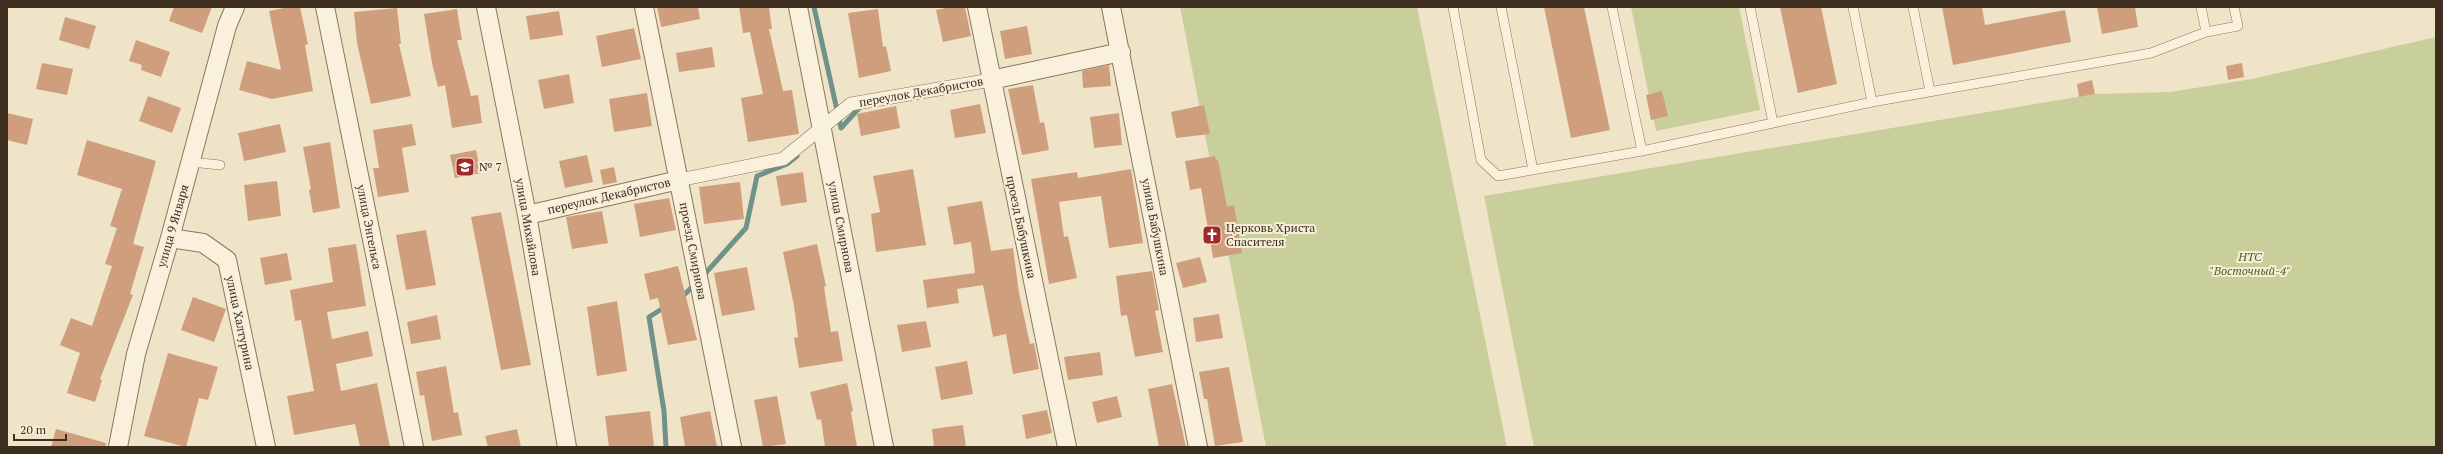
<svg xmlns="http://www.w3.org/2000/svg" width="2443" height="454" font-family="'PT Serif',serif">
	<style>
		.green { fill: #c9cf9b }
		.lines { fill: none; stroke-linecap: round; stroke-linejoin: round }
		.stream { stroke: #6f938a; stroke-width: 5 }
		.building { fill: #cf9f7d }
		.service-casing { stroke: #8d765c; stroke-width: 10 }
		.pedestrian-casing { stroke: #8d765c; stroke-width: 14 }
		.minor-casing { stroke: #8d765c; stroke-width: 20 }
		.service { stroke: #faf1dc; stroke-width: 9 }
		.pedestrian { stroke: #faf1dc; stroke-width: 13 }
		.minor { stroke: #faf1dc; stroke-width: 18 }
		.labels { text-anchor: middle; stroke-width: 4; stroke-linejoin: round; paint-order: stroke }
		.street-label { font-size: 12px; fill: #3d2e20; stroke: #f7eed8 }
		.poi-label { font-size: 12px; fill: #3d2e20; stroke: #f7eed8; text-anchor: start }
		.park-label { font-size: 12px; font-style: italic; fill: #4d5a26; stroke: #f7eed8 }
	</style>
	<rect width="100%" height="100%" fill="#f0e4c8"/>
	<path class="green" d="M1180 7H1417L1507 447H1266Z
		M1631 7H1739L1760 110 1656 131Z
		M2436 37V447H1534L1484 196 2095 94 2170 92 2252 79Z"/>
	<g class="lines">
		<path class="stream" d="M814 7 841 128
			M841 128 861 106
			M702 277 746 228 757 176 787 164 797 156
			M681 298 695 284
			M665 307 649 317 664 411 666 447"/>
	</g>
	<path class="building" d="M174 7H212L202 33 169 21Z
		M289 7H300L308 44 305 45 313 91 272 99 239 90 247 61 281 70 269 11Z
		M657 7H698L700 19 661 27Z
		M739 7H769L772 29H769L783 91 792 90 799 134 748 142 741 98 763 94 750 32 743 33Z
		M951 7H965L971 36 943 42 936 10Z
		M1544 7H1584L1610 130 1571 138Z
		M1780 7H1821L1837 84 1798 93Z
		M1942 7H1982L1985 25 2065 10 2071 42 1953 65Z
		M2097 7H2135L2138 27 2102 34Z
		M397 8 401 44H399L411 96 371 104 357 43 354 12Z
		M457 9 462 40H457L471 96 478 95 482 123 452 128 445 85 438 87 432 63 424 14Z
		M878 9 883 47 886 46 891 71 859 78 848 13Z
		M559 11 563 35 530 40 526 16Z
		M65 17 96 26 89 49 59 40Z
		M1027 26 1032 54 1005 59 1000 31Z
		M634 28 641 59 602 67 596 36Z
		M136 40 170 52 161 77 141 70 142 65 129 61Z
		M712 47 715 67 679 72 676 53Z
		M42 63 73 69 67 95 36 89Z
		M2242 63 2244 77 2228 80 2226 66Z
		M1109 65 1111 86 1083 88 1082 71Z
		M569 74 574 103 544 109 538 80Z
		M2092 80 2095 94 2079 97 2077 84Z
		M1033 85 1040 123 1044 122 1049 150 1022 155 1008 89Z
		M1662 91 1668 116 1651 120 1646 95Z
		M647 93 652 126 614 132 609 99Z
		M148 96 181 108 172 133 139 121Z
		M980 104 986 133 955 138 950 110Z
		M1204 105 1210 134 1176 138 1171 112Z
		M896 106 900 128 861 136 857 114Z
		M7 113 33 119 27 145 7 140Z
		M1119 113 1122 145 1094 148 1090 117Z
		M280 124 286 152 244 161 238 133Z
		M412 124 416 145 402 148 409 192 378 197 373 168H379L373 130Z
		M87 140 156 161 133 244 144 247 130 294 133 295 100 379 102 380 95 402 67 393 80 353 60 345 71 318 92 326 112 266 105 264 117 228 110 226 122 189 77 175Z
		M330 142 340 208 313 213 309 190 311 189 303 147Z
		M476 150 481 173 455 178 450 155Z
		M587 155 593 182 565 188 559 161Z
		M1215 156 1216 160H1218L1227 207 1234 205 1242 253 1213 258 1201 188 1190 190 1185 161Z
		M614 167 617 182 603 185 600 170Z
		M913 169 926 245 876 252 871 214 880 212 873 176Z
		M1131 169 1143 243 1109 248 1101 196 1059 202 1064 237 1068 236 1077 278 1049 284 1031 179 1077 172 1078 178Z
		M803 172 807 202 781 206 776 176Z
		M277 181 281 216 248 221 244 185Z
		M740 182 744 219 704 224 699 187Z
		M669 198 676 230 640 237 634 204Z
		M982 201 991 251 1013 248 1019 293 1030 344 1034 343 1039 369 1013 374 1006 334 993 337 983 285 957 289 959 303 927 308 923 280 975 273 971 242 954 245 947 207Z
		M602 211 608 243 572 249 566 217Z
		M501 212 531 365 501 370 471 217Z
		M426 230 436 285 406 290 396 235Z
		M356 244 366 306 327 312 332 339 368 331 373 356 336 364 341 391 377 383 390 447H360L355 424 294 435 287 396 314 391 301 320 295 321 290 290 333 282 328 248Z
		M817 244 826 286 824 287 831 332 838 331 843 361 799 368 794 338 798 337 794 306 783 252Z
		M287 253 292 280 265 285 260 258Z
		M1200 257 1207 282 1183 288 1176 263Z
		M678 266 697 340 668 345 658 298 650 300 644 274Z
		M747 267 755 310 722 316 714 273Z
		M1152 271 1159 310 1155 311 1163 352 1135 357 1127 315 1121 316 1116 276Z
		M193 297 226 309 214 342 181 330Z
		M617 301 627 371 597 376 587 307Z
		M1219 314 1223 338 1196 342 1193 318Z
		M437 315 441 339 411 344 407 322Z
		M926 321 931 347 902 352 897 325Z
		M1100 352 1103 375 1068 380 1064 357Z
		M168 353 218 367 208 400 199 398 186 447 144 436Z
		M967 361 973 394 941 400 935 367Z
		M446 366 454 413 458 412 462 435 432 441 424 395 420 396 416 372Z
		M1229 367 1243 442 1215 446 1207 399H1204L1199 372Z
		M847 383 853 411 851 412 857 447H825L821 419 817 420 810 392Z
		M1172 384 1186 447H1159L1148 389Z
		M777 396 786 444 763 447 754 400Z
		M1117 396 1122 417 1097 423 1092 402Z
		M1047 410 1052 433 1026 439 1022 415Z
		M650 411 654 447H609L605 416Z
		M710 411 717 447H685L680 417Z
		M963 425 966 447H934L932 429Z
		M56 429 106 443 105 447H51Z
		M517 429 521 447H488L485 436Z"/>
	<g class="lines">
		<defs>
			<path id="service" d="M1453 7 1481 160 1498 176 1642 151 1612 7
				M1501 7 1533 170
				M1750 7 1773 123 1872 102 1853 7
				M1913 7 1930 91
				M2206 32 2238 26 2234 7
				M1872 102 2151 53 2206 32 2201 7
				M1642 151 1773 123
				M191 162 220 165"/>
			<path id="pedestrian" d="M679 180 783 159 851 104 991 80"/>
			<path id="minor" d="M325 7 414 447
				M486 7 527 215 567 447
				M644 7 732 447
				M798 7 884 447
				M977 7 1067 447
				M1111 7 1198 447
				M991 80 1121 52
				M527 215 679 180
				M170 238 203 243 227 260 266 447
				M118 447 136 354 170 238 227 26 235 7"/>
		</defs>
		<use href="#service" class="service-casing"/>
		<use href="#pedestrian" class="pedestrian-casing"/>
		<use href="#minor" class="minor-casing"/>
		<use href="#service" class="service"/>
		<use href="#pedestrian" class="pedestrian"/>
		<use href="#minor" class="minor"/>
	</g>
	<defs>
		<symbol id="school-square" viewBox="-11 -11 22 22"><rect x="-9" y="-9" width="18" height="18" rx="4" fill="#9e2a2b" stroke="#f7eed8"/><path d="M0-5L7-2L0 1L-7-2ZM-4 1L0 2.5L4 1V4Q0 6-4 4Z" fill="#fff"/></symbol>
		<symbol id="church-square" viewBox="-11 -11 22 22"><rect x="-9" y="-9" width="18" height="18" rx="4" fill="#9e2a2b" stroke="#f7eed8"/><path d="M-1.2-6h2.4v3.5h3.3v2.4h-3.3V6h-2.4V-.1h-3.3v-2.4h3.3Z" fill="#fff"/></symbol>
	</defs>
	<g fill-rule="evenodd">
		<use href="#school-square" x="454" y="156" width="22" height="22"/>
		<use href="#church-square" x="1201" y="224" width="22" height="22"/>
	</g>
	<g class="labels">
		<g class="street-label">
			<text transform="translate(921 92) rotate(-10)" y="4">переулок Декабристов</text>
			<text transform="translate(609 196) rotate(-13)" y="4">переулок Декабристов</text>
			<text transform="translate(173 226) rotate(-74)" y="4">улица 9 Января</text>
			<text transform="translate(369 227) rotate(79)" y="4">улица Энгельса</text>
			<text transform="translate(528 227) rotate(80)" y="4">улица Михайлова</text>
			<text transform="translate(841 227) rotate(79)" y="4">улица Смирнова</text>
			<text transform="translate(1021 227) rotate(78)" y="4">проезд Бабушкина</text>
			<text transform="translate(1155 227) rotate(79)" y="4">улица Бабушкина</text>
			<text transform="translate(693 251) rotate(79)" y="4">проезд Смирнова</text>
			<text transform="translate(240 323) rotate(78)" y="4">улица Халтурина</text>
		</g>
		<g class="poi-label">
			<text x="479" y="171">№ 7</text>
			<text x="1226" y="232">Церковь Христа<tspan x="1226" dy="14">Спасителя</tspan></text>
		</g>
		<g class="park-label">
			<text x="2250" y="261">НТС<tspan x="2250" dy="14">"Восточный-4"</tspan></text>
		</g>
	</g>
	<rect width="2443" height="454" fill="none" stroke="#3d2e20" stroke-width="16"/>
	<path d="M14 434v6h52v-6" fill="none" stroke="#3d2e20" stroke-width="2"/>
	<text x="20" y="434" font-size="12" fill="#3d2e20" stroke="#f7eed8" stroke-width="3" paint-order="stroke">20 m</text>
</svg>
